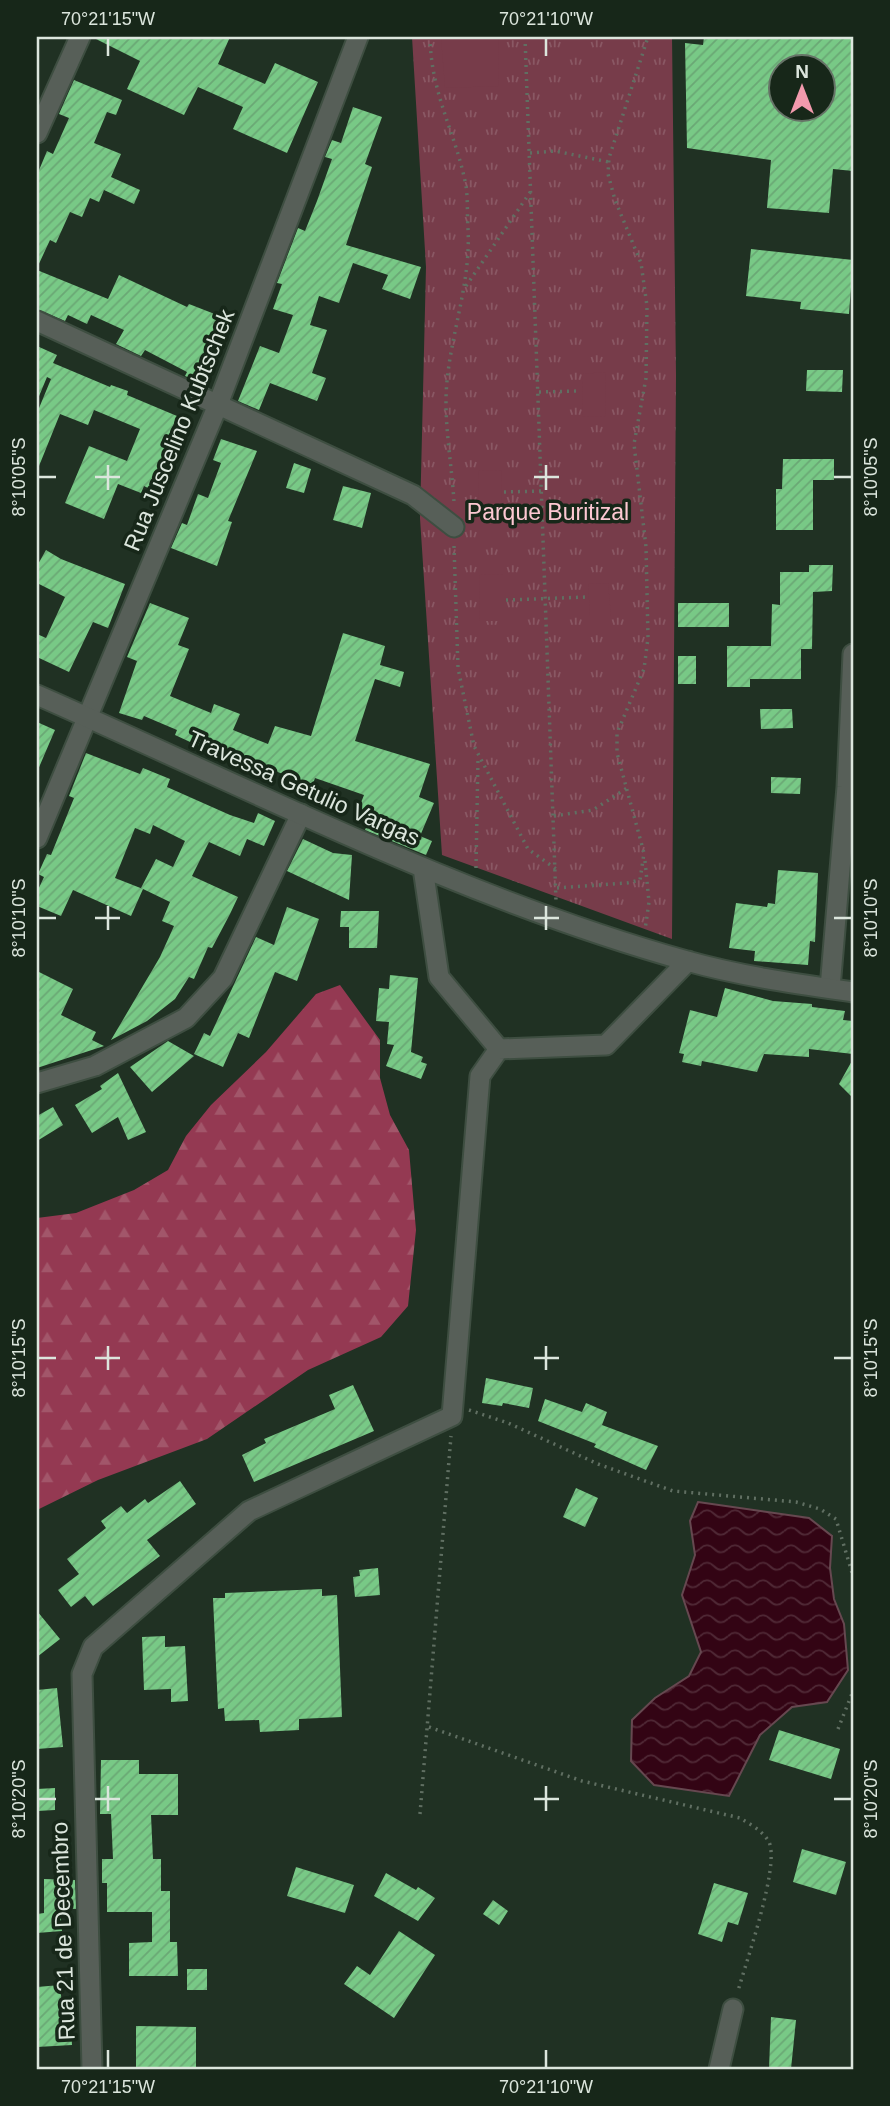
<svg xmlns="http://www.w3.org/2000/svg" width="890" height="2106" font-family="Arial,sans-serif">
<defs>
<pattern id="grass-tufts" width="24" height="20" patternUnits="userSpaceOnUse" patternTransform="scale(1.75)"><rect width="24" height="20" fill="#773c4a"/><path d="M3 7l-1-3M5 7V3M7 7l1-3M15 17l-1-3M17 17v-4M19 17l1-3" fill="none" stroke="#8a5864"/></pattern>
<pattern id="forest-firs" width="22" height="20" patternUnits="userSpaceOnUse" patternTransform="scale(1.75)"><rect width="22" height="20" fill="#943952"/><path d="M5 1l3.5 6h-7zM16 11l3.5 6h-7z" fill="#a2566a"/></pattern>
<pattern id="water-waves" width="16" height="10" patternUnits="userSpaceOnUse" patternTransform="scale(1.75)"><rect width="16" height="10" fill="#330414"/><path d="M0 5q4-4 8 0t8 0" fill="none" stroke="#502936"/></pattern>
<pattern id="building-hatch" width="6" height="6" patternUnits="userSpaceOnUse" patternTransform="scale(1.75)"><rect width="6" height="6" fill="#78c986"/><path d="M-1 1l2-2M0 6l6-6M5 7l2-2" fill="none" stroke="#6aa875"/></pattern>
</defs>
<rect width="100%" height="100%" fill="#203123"/>
<path fill="url(#grass-tufts)" d="M412 37H672L676 375 672 939 442 855 420 518 426 267Z"/>
<path fill="url(#forest-firs)" d="M340 985 380 1040V1078L390 1115 409 1150 416 1230 408 1306 381 1337 308 1370 207 1439 98 1480 37 1510V1218L76 1213 134 1190 168 1170 186 1136 211 1105 266 1052 316 994Z"/>
<path fill="#773c4a" d="M441 37H498L499 86 445 88Z
M605 372 606 416 583 417 582 374Z
M501 470 502 510H479L478 471Z
M503 574V621H479L480 575Z
M608 583 611 616H590L588 584Z"/>
<path fill="url(#water-waves)" stroke="#664850" stroke-width="2" d="M698 1502 809 1518 832 1536 830 1568 834 1599 844 1624 848 1670 827 1702 792 1707 760 1735 729 1796 654 1785 631 1761 632 1720 655 1698 689 1676 701 1652 682 1595 695 1555 690 1521Z"/>
<path fill="url(#building-hatch)" fill-rule="evenodd" d="M92 37H230L218 64 265 84 275 63 318 82 287 153 233 129 243 107 198 87 184 115 127 89 140 61Z
M704 37H853V171L833 169 829 213 767 208 771 160 687 148 685 43 703 45ZM781 66H823V108H781Z
M74 80 122 100 116 115 107 112 94 143 121 154 111 177 140 190 134 204 104 190 99 202 90 198 82 217 70 212 56 243 50 240 37 268V175L47 151 53 154 69 118 59 114Z
M353 107 382 117 365 164 372 167 346 245 421 267 410 299 382 289 388 275 353 263 339 303 319 296 310 325 327 330 312 373 326 378 317 401 270 383 259 410 238 401 260 346 279 353 293 315 273 309 282 284 277 283 298 228 305 231 317 201 332 159 325 157 332 140 341 143Z
M751 249 853 260 849 314 800 309 801 302 746 296Z
M37 270 108 299 119 275 187 307 189 304 230 320 205 384 185 376 187 372 145 350 141 356 116 344 124 330 91 315 87 324 68 315 65 321 37 309Z
M37 346 57 355 53 363 110 387 111 385 128 391 127 395 177 416 165 445 176 450 167 473 162 471 154 491 144 486 141 493 118 484 104 519 65 503 89 446 127 461 140 429 94 410 88 425 60 414 37 471V413L51 379 47 377 37 401Z
M807 370H843L842 392 806 391Z
M221 439 257 451 228 521 232 522 217 566 171 548 182 523 187 525 198 494 208 498 221 463 213 460Z
M783 459H834V480H813V530H776V489H782Z
M294 463 311 469 304 493 286 488Z
M343 486 371 493 362 528 333 520Z
M46 550 61 559 125 584 108 628 93 622 69 672 37 657V634L46 638 65 597 37 583V566Z
M809 565H833L832 591 813 592 812 649H801V679H750V687H727V646H771L772 604 780 605V572H809Z
M150 603 189 618 178 645 189 649 170 696 211 713 214 704 240 714 233 730 268 744 275 726 311 736 343 633 385 646 380 665 404 672 400 687 375 679 355 741 430 764 419 797 434 803 420 836 432 841 426 855 365 830 368 823 355 818 364 795 315 778 309 795 290 789 294 778 256 764 253 771 175 735 177 730 144 716 142 720 119 713 137 661 127 657Z
M678 603H729V627H678Z
M678 656H696V684H678Z
M760 709H792L793 728 761 729Z
M37 722 55 730 37 772Z
M86 753 140 774 143 768 170 779 167 787 230 815 254 823 258 813 275 821 264 846 247 839 240 856 209 842 192 876 238 897 230 914 212 948 208 947 194 979 189 977 175 999 147 1021 111 1040 160 957 174 926 162 921 170 902 141 888 156 859 173 867 185 841 153 825 150 834 135 828 115 878 143 889 131 916 73 890 61 916 37 906V892L44 877 38 874 47 854 51 855 74 798 69 796Z
M771 777 801 778 800 794 771 793Z
M303 839 333 853 352 855 349 900 287 871Z
M778 870 818 873 815 942 810 941 808 965 754 961 755 951 729 948 736 903 767 907 768 903 775 904Z
M287 907 319 919 297 981 275 972 249 1038 238 1033 223 1067 194 1054 204 1033 210 1036 256 937 274 945Z
M341 911H379L377 948H349V927H340Z
M37 971 73 989 61 1015 96 1032 92 1040 104 1046 37 1068Z
M390 975 418 978 411 1052 423 1057 421 1062 427 1064 421 1079 386 1066 394 1045 387 1044 389 1022 376 1021 379 988 389 989Z
M725 988 773 1001 812 1004V1007L845 1011 843 1020 853 1021V1054L809 1049V1057L764 1054 757 1072 702 1061 701 1066 682 1062 684 1054 679 1053 690 1010 717 1017Z
M168 1041 194 1056 152 1092 130 1067Z
M853 1059V1098L839 1084Z
M118 1073 146 1132 128 1140 118 1117 92 1133 75 1105 102 1089 100 1086Z
M53 1107 63 1125 37 1141V1116Z
M486 1378 533 1388 529 1408 503 1403 502 1406 482 1403Z
M353 1385 374 1431 254 1482 242 1455 266 1443 264 1439 335 1409 329 1395Z
M545 1399 582 1412 586 1403 607 1412 602 1425 658 1446 646 1470 594 1447 596 1444 538 1421Z
M180 1481 196 1504 147 1540 160 1556 93 1606 85 1596 71 1607 58 1590 79 1574 67 1559 106 1528 101 1521 121 1506 127 1513 145 1499 148 1503Z
M576 1488 598 1498 585 1527 563 1517Z
M378 1568 380 1595 355 1597 353 1577 360 1576 359 1570Z
M322 1589V1596L337 1595 342 1717 299 1719V1730L260 1732 259 1720 225 1721 224 1708 218 1709 213 1598H225V1593Z
M37 1611 60 1639 37 1657Z
M165 1636V1647L185 1646 188 1701 171 1702V1689L144 1690 142 1637Z
M57 1688 63 1747 37 1749V1690Z
M779 1730 840 1749 831 1779 769 1760Z
M101 1760H139V1774H178V1815H151L153 1859H161V1891H170V1942H177L178 1976H129V1943L152 1942V1912H107V1883H102V1859H113L111 1814H100Z
M55 1788V1810L37 1811V1789Z
M802 1849 846 1862 836 1895 793 1882Z
M296 1867 354 1885 345 1913 287 1896Z
M386 1873 416 1890 418 1887 435 1898 418 1921 374 1896Z
M44 1879 75 1880 76 1909 60 1908 62 1931 37 1933V1914L44 1913Z
M714 1883 748 1893 738 1925 728 1922 722 1942 698 1934Z
M493 1900 508 1911 499 1925 483 1914Z
M399 1931 435 1955 394 2018 344 1984 357 1966 370 1975Z
M187 1969H207V1990H187Z
M60 1985 64 2025H71L72 2045 37 2047V1987Z
M771 2017 796 2020 791 2069H769Z
M136 2026 196 2027V2069H136Z"/>
<g fill="none" stroke-linecap="round" stroke-linejoin="round">
<defs>
<path id="minor" d="M37 133 80 37
M37 321 413 495 454 527
M37 838 217 407 358 37
M830 988 847 787 853 654
M37 1083 95 1066 186 1018 223 978 301 814
M719 2069 733 2009"/>
<path id="tertiary" d="M37 695C251 789 461 898 687 961 740 976 798 984 853 992
M423 868 439 977 499 1049 606 1045 688 961
M92 2069 82 1674 93 1647 249 1511 452 1416 480 1076 499 1049"/>
</defs>
<use href="#minor" stroke="#3e4e41" stroke-width="23"/>
<use href="#tertiary" stroke="#3e4e41" stroke-width="23"/>
<path stroke="#606f62" stroke-width="3.5" stroke-dasharray="2 5" stroke-linecap="butt" d="M430 37C431 95 456 133 466 186 468 200 467 215 468 229 471 280 452 330 447 381 443 420 452 464 454 503
M525 37 556 901
M530 153 555 151 609 162
M466 286 531 191
M539 392 579 391
M504 492 542 491
M454 546 458 668 474 746 528 849 556 869
M506 600 587 597
M554 816 593 810 627 788
M645 861 649 902 645 930
M476 868 478 757
M557 888 627 883 640 880 644 853 617 753V733L644 669 648 638 646 547 634 444 646 378 647 306 641 263 615 200 608 174 609 158 648 37
M469 1410 508 1423 598 1464 673 1491 796 1502 820 1509 836 1519 853 1576
M429 1727 582 1781 740 1818C750 1824 763 1831 769 1842 780 1866 746 1962 738 1991
M838 1729 853 1691
M420 1814 451 1436"/>
<use href="#minor" stroke="#575f58" stroke-width="19"/>
<use href="#tertiary" stroke="#575f58" stroke-width="19"/>
</g>
<path fill="none" stroke="#dce6dd" stroke-width="2.5" d="M108 38V56M546 38V56M108 465V490M546 465V490M38 477H56M95 477H120M534 477H559M834 477H852M108 906V930M546 906V930M38 918H56M95 918H120M534 918H559M834 918H852M108 1346V1370M546 1346V1370M38 1358H56M95 1358H120M534 1358H559M834 1358H852M108 1786V1811M546 1786V1811M38 1799H56M95 1799H120M534 1799H559M834 1799H852M108 2050V2068M546 2050V2068"/>
<g text-anchor="middle" dominant-baseline="central" stroke-width="7" stroke-linejoin="round" paint-order="stroke">
<g font-size="23" fill="#dce6dd" stroke="#172719">
<text transform="translate(179 430) rotate(-68)">Rua Juscelino Kubtschek</text>
<text transform="translate(304 788) rotate(24)">Travessa Getulio Vargas</text>
<text transform="translate(63 1931) rotate(-92)">Rua 21 de Decembro</text>
</g>
<g font-size="23" fill="#fdc8d2" stroke="#172719">
<text x="548" y="512">Parque Buritizal</text>
</g>
</g>
<rect width="890" height="2106" fill="none" stroke="#172719" stroke-width="77"/>
<g transform="translate(802 88)"><circle r="33" fill="#172719" stroke="#667367" stroke-width="2"/>
<path d="M0-5L12 26L0 18L-12 26Z" fill="#f29aad"/>
<text y="-10" font-size="19" font-weight="bold" text-anchor="middle" fill="#dce6dd">N</text>
</g>
<rect x="38" y="38" width="814" height="2030" fill="none" stroke="#dce6dd" stroke-width="2.5"/>
<g font-size="18" text-anchor="middle" fill="#dce6dd">
<text x="108" y="25">70°21'15"W</text>
<text x="546" y="25">70°21'10"W</text>
<text transform="translate(19 477) rotate(-90)" y="6">8°10'05"S</text>
<text transform="translate(871 477) rotate(-90)" y="6">8°10'05"S</text>
<text transform="translate(19 918) rotate(-90)" y="6">8°10'10"S</text>
<text transform="translate(871 918) rotate(-90)" y="6">8°10'10"S</text>
<text transform="translate(19 1358) rotate(-90)" y="6">8°10'15"S</text>
<text transform="translate(871 1358) rotate(-90)" y="6">8°10'15"S</text>
<text transform="translate(19 1799) rotate(-90)" y="6">8°10'20"S</text>
<text transform="translate(871 1799) rotate(-90)" y="6">8°10'20"S</text>
<text x="108" y="2093">70°21'15"W</text>
<text x="546" y="2093">70°21'10"W</text>
</g>
</svg>
